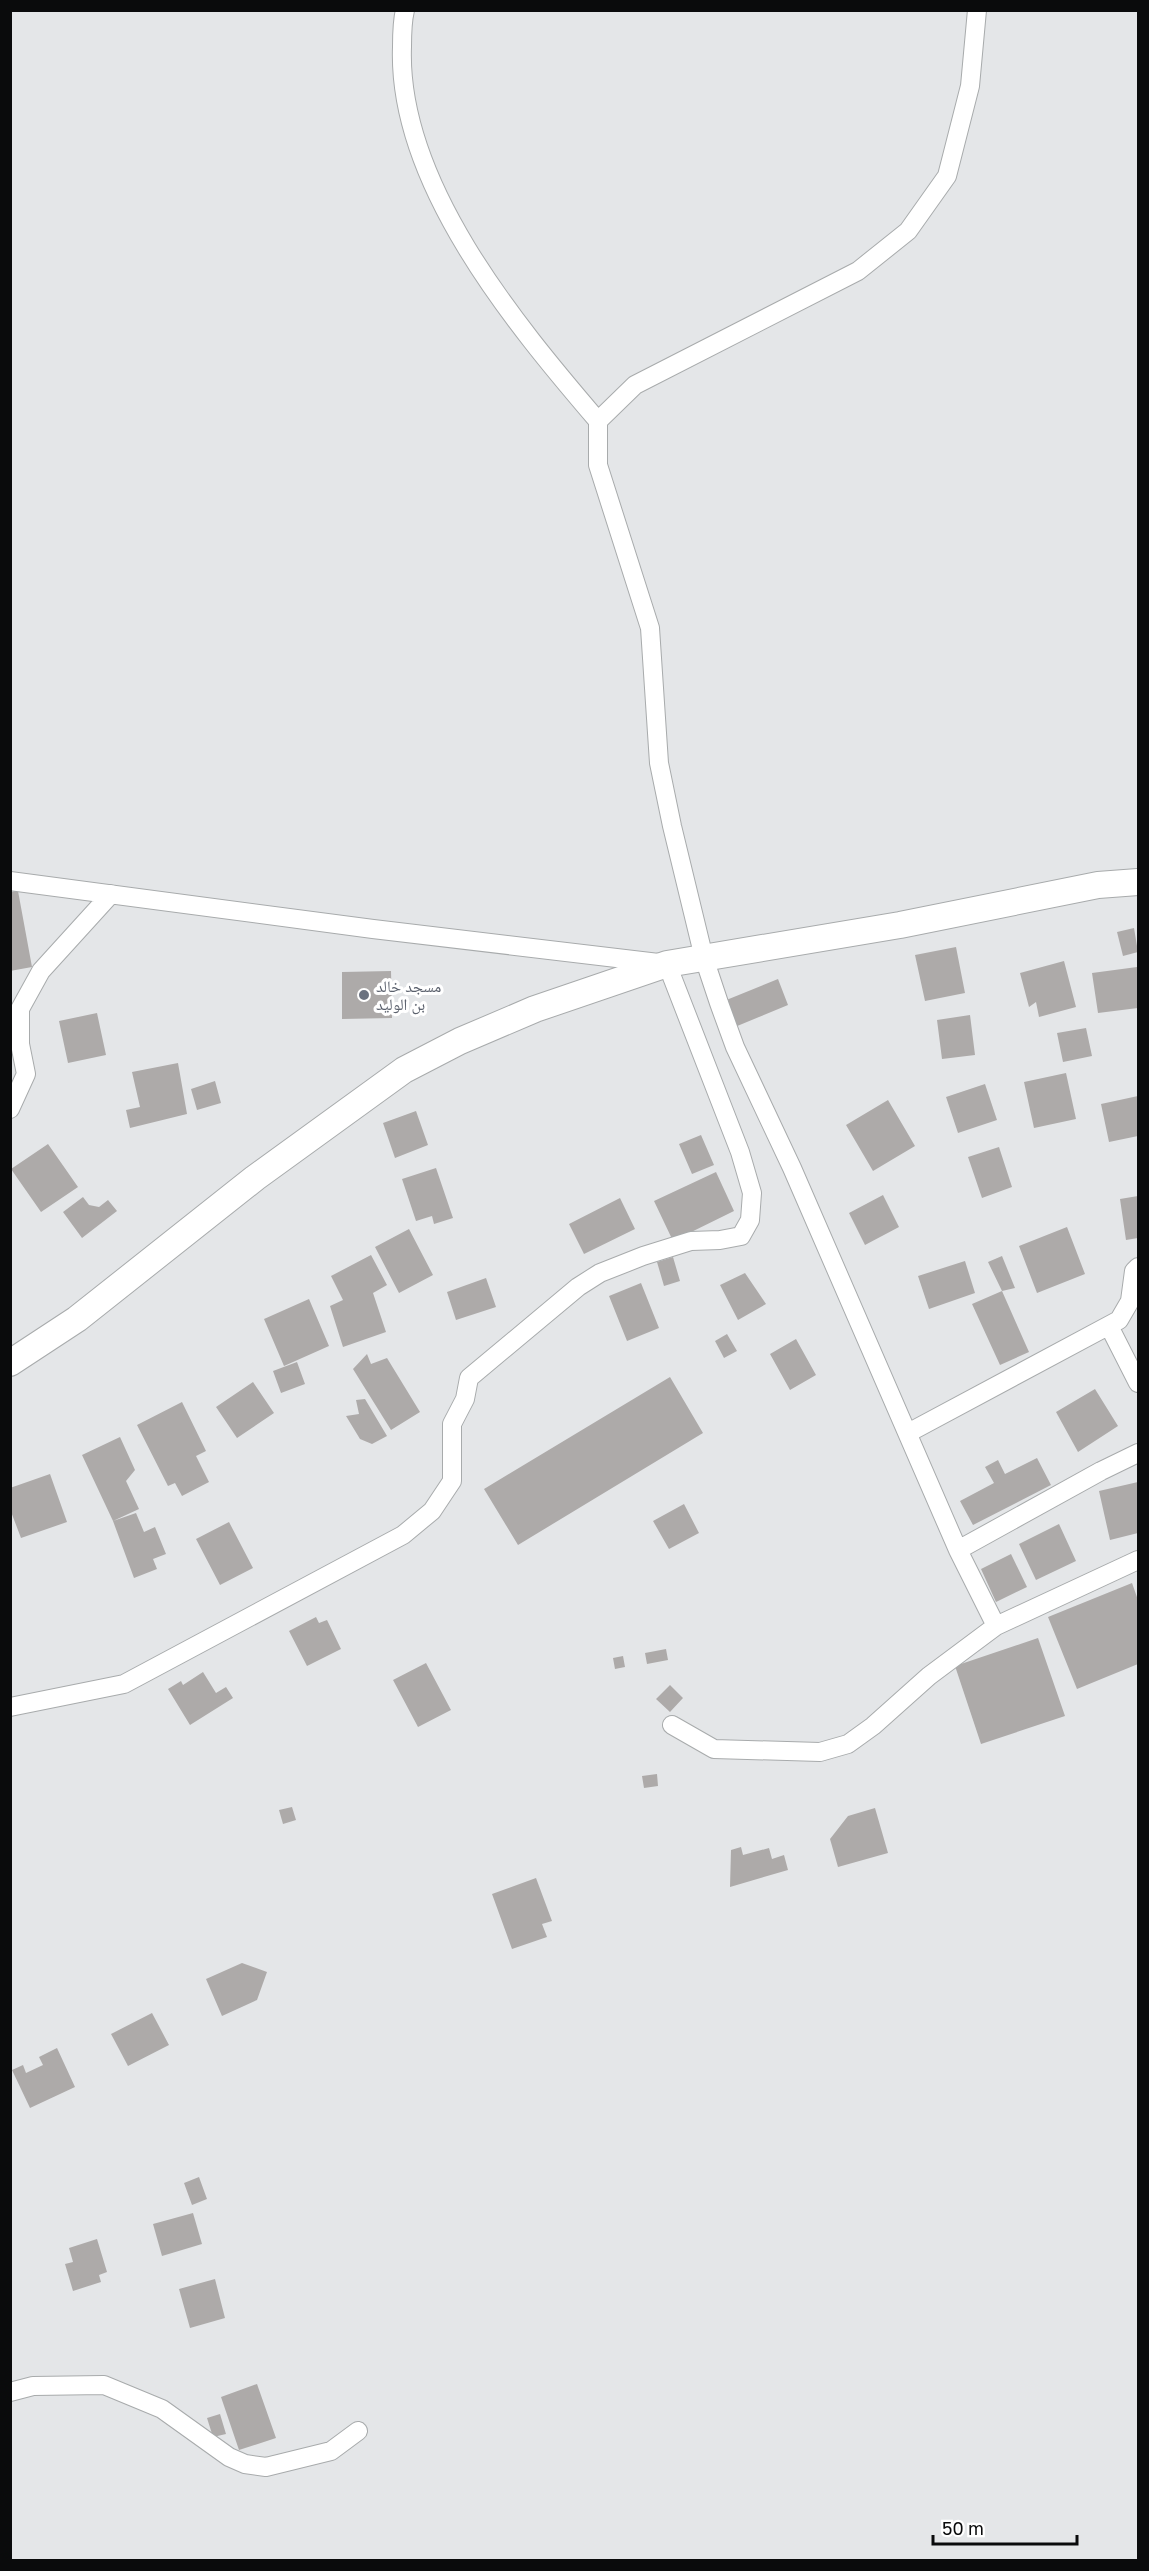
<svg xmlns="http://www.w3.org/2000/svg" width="1149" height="2571" font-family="'Golos Text','Noto Naskh Arabic',sans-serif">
<rect width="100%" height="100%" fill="#e4e6e8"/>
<path fill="#adaaa9" d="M18 891 32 967 10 971V892Z
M1134 928 1138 952 1123 956 1117 932Z
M956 947 965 993 925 1001 915 955Z
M1064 961 1076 1007 1039 1017 1036 1002 1029 1007 1020 973Z
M1137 967 1138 1008 1098 1013 1092 973Z
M391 971 392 1018 342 1019V972Z
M778 979 788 1005 730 1029 719 1003Z
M97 1013 106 1055 68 1063 59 1021Z
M970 1015 975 1055 942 1059 937 1020Z
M1086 1028 1092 1056 1063 1062 1057 1033Z
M178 1063 187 1114 130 1128 126 1110 140 1107 132 1072Z
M1066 1073 1076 1119 1034 1128 1024 1082Z
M215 1081 221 1103 197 1110 191 1089Z
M985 1084 997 1120 958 1133 946 1097Z
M1138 1096V1136L1109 1142 1101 1104Z
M888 1100 915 1146 873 1171 846 1125Z
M416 1111 428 1145 395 1158 383 1123Z
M701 1135 714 1165 692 1174 679 1144Z
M48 1144 78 1187 41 1212 11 1169Z
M999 1147 1012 1187 982 1198 968 1157Z
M436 1168 453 1218 434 1224 432 1216 416 1221 402 1179Z
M716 1172 734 1211 673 1241 654 1201Z
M883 1195 899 1227 865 1245 849 1213Z
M1138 1196V1238L1126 1240 1120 1199Z
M83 1197 89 1205 99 1207 108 1200 117 1211 82 1238 63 1212Z
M620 1198 635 1229 584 1254 569 1224Z
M1067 1227 1085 1274 1037 1293 1019 1246Z
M409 1229 433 1275 399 1293 375 1247Z
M371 1255 387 1285 373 1293 386 1332 343 1347 330 1306 343 1300 331 1276Z
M1002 1256 1015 1288 1002 1291 1029 1352 1000 1365 972 1304 1002 1291 988 1262Z
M673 1257 680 1281 664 1286 657 1262Z
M965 1261 975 1293 929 1309 918 1276Z
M745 1273 766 1304 738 1320 720 1285Z
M486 1278 496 1307 456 1320 447 1292Z
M641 1283 659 1328 627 1341 609 1296Z
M309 1299 329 1346 284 1366 264 1319Z
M727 1334 737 1351 724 1358 715 1341Z
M796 1339 816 1375 790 1390 770 1354Z
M367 1354 371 1364 387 1358 420 1412 391 1430 353 1369Z
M297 1362 305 1384 281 1393 273 1371Z
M670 1377 703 1433 518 1545 484 1489Z
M253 1382 274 1413 237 1438 216 1407Z
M1095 1389 1118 1426 1078 1452 1056 1412Z
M365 1399 387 1436 372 1444 360 1439 346 1416 359 1414 356 1400Z
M182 1402 206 1451 196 1456 209 1482 182 1496 175 1483 168 1486 137 1425Z
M120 1437 135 1470 126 1481 139 1509 113 1521 136 1513 144 1532 155 1527 166 1554 153 1559 157 1569 134 1578 113 1521 82 1455Z
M1037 1458 1051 1485 973 1525 960 1501 994 1483 985 1467 998 1460 1005 1474Z
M50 1474 67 1522 21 1538 10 1509V1488Z
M1138 1482V1533L1110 1540 1099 1491Z
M684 1504 699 1533 669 1549 653 1521Z
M229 1522 253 1568 220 1585 196 1539Z
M1059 1524 1076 1561 1036 1580 1019 1544Z
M1011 1554 1027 1587 996 1602 981 1569Z
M1132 1583 1138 1600V1664L1077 1689 1048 1617Z
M316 1617 319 1623 327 1620 341 1649 307 1666 289 1631Z
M1038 1638 1065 1716 981 1744 955 1666Z
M666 1649 668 1660 647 1664 645 1653Z
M623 1656 625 1667 615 1669 613 1658Z
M426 1663 451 1710 418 1727 393 1680Z
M203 1672 216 1693 226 1687 233 1698 190 1725 168 1689 181 1681 183 1685Z
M670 1685 683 1698 670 1712 656 1699Z
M657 1774 658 1786 644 1788 642 1776Z
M292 1807 296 1820 283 1824 279 1810Z
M875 1808 888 1853 838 1867 830 1839 848 1816Z
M741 1847 743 1855 769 1848 772 1859 784 1855 788 1870 730 1887 731 1850Z
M536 1878 552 1921 542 1924 547 1937 512 1949 492 1894Z
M242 1963 267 1972 257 2000 222 2016 206 1979Z
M152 2013 169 2045 128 2066 111 2034Z
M57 2048 75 2087 30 2108 12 2070 23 2065 26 2073 43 2065 39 2057Z
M199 2177 207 2199 192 2205 184 2183Z
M193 2213 202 2244 162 2256 153 2224Z
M97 2239 107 2272 99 2275 101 2282 73 2291 65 2264 73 2262 69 2248Z
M215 2279 225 2318 190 2328 179 2289Z
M257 2384 276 2438 239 2450 221 2397Z
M220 2414 226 2434 213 2437 207 2418Z"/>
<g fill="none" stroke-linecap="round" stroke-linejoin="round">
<defs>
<path id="street" d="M405 10C402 22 402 35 402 47 397 182 514 323 598 421
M977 10 970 86 947 176 908 231 858 271 635 385 598 421V465L650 628 659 763 672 826 704 958 719 1003 735 1047 792 1168 958 1550 996 1626
M10 881 373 929 667 964 740 1152 752 1193 750 1220 741 1236 720 1240 691 1241 643 1256 600 1273 578 1287 469 1378 465 1399 452 1424V1481L432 1511 403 1535 124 1684 10 1707
M10 1109 26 1074 20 1044V1009L41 971 111 894
M1109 1326 1138 1383
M908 1433 1119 1320 1130 1301 1134 1271 1138 1267
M958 1550 1101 1471 1138 1453
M672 1725 714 1749 820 1752 848 1744 873 1726 929 1676 996 1626 1138 1560
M10 2392 33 2386 104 2385 162 2409 229 2457 245 2464 266 2467 331 2451 358 2431"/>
<path id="secondary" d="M10 1363 77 1319 255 1178 404 1070 460 1041 535 1009 667 964 900 925 1098 885 1138 882"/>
</defs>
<use href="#street" stroke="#a8abac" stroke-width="20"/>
<use href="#secondary" stroke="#a8abac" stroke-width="28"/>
<use href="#street" stroke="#fff" stroke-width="18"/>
<use href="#secondary" stroke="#fff" stroke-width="26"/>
</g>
<circle fill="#6b7280" stroke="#fff" stroke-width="2" cx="364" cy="995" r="6"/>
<g text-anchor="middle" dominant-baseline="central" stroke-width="6" stroke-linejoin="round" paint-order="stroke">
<g font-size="16" fill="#5b616d" stroke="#fff" text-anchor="start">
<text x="376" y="986">مسجد خالد<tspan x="376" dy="18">بن الوليد</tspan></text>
</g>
</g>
<rect width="1149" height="2571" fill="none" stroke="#0a0b0c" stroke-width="24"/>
<path d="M933 2535v9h144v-9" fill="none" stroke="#0a0b0c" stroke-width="3"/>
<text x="942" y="2535" font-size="18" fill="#0a0b0c" stroke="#ffffff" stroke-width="4.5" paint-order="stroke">50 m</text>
</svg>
